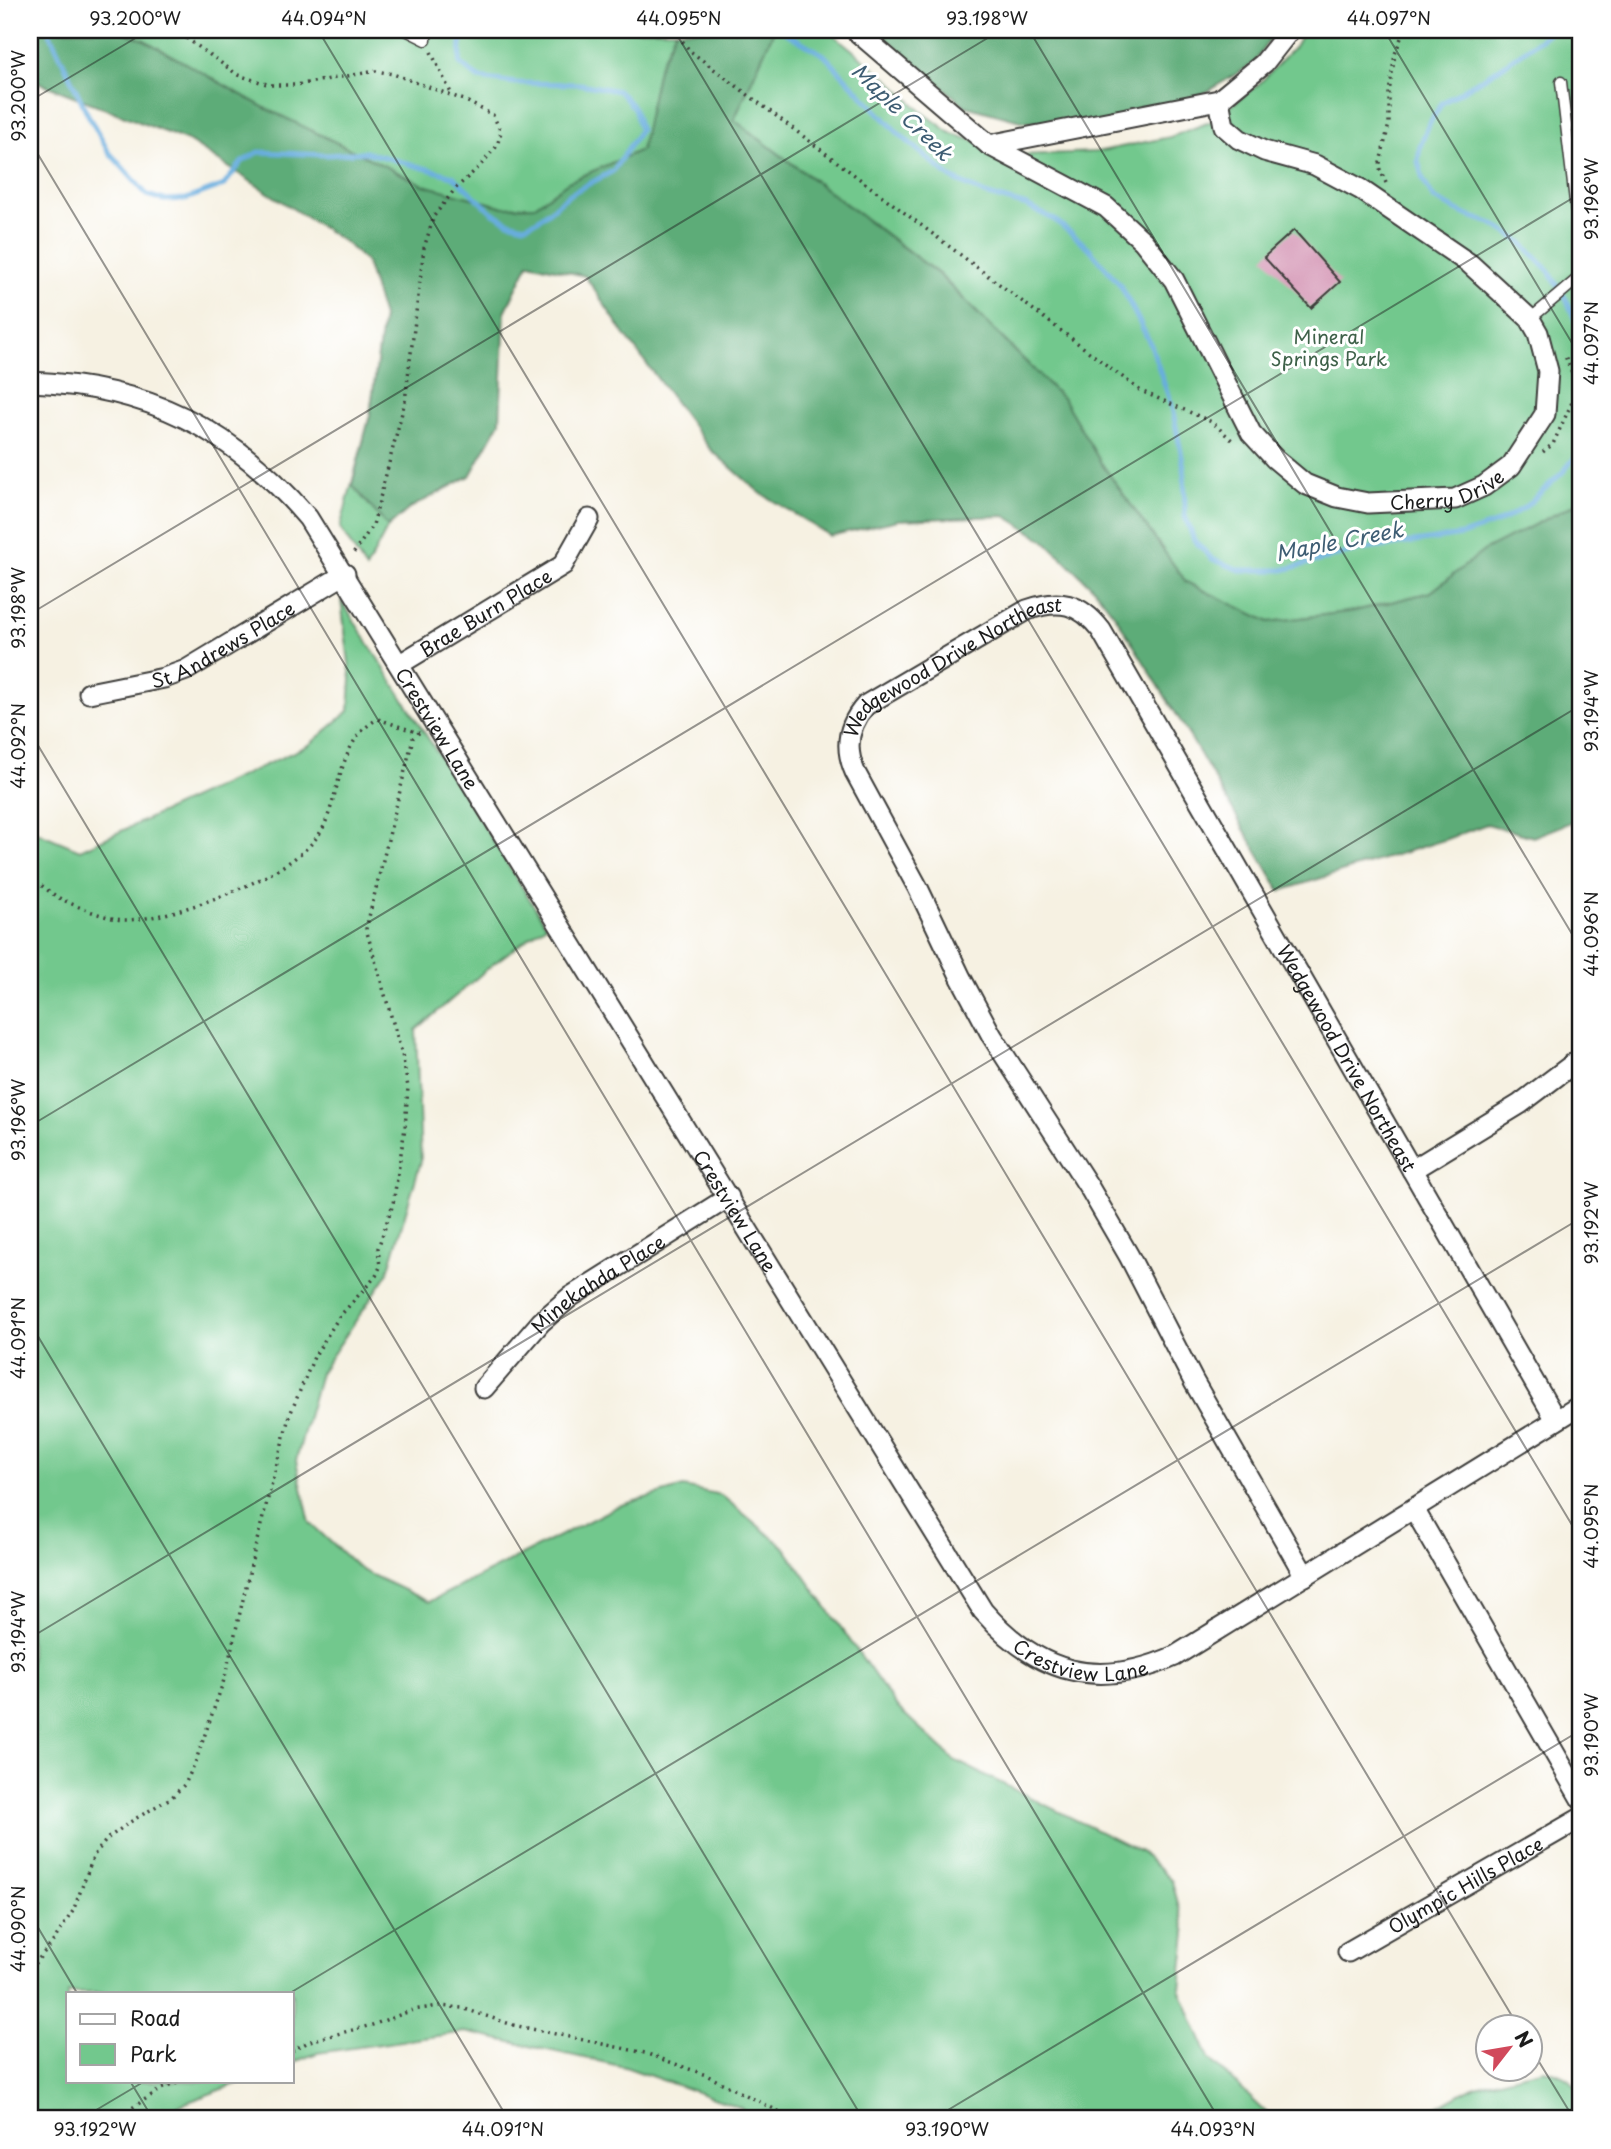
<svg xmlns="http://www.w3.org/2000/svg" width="1611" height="2149" font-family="'Playpen Sans',sans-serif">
<rect width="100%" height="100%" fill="#fff"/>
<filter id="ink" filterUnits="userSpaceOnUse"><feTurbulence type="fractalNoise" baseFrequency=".0143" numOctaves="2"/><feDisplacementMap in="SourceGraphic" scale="14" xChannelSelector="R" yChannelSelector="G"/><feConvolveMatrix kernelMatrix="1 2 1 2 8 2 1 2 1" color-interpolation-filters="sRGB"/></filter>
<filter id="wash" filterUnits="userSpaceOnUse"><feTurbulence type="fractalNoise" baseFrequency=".00686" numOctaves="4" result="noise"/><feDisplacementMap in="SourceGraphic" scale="28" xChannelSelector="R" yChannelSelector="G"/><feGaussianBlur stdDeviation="1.57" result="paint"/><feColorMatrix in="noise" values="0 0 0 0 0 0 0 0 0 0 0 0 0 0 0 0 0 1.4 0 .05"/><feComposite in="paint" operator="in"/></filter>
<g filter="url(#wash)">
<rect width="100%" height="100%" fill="#f6f1e2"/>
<path fill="#72c88d" stroke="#477254" stroke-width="2" d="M118 30H676L658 69 641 150 568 182 535 206 504 207 467 197 418 434 388 527 366 569 340 528 370 415 383 322 400 240 263 107 144 40Z
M774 30H828L889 80 921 111 952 134 1021 155 1096 152 1170 137 1210 122 1259 84 1296 45 1304 30H1581V501L1485 550 1431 592 1355 611 1269 622 1186 582 1101 463 1064 400 939 274 734 120Z
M341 600 546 925 493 964 416 1030 421 1161 387 1275 320 1373 296 1461 310 1523 361 1570 429 1602 618 1506 683 1487 721 1495 785 1548 896 1706 954 1760 1141 1852 1172 1881 1186 1933 1180 1989 1209 2058 1273 2119H746L742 2108 625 2067 465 2032 317 2053 292 2063V1993H68V2081H244L143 2119H30V829L80 850 309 745 349 711 351 679Z
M1544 2069C1577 2080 1581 2085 1581 2119H1415L1475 2086Z"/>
<path fill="#5dac78" stroke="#3c644a" stroke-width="2" d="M30 30H118L144 40 263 107 424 185 504 207 535 206 568 182 641 150 658 69 676 30H774L734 120 938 274 1064 400 1101 463 1186 582 1269 622 1355 611 1431 592 1485 550 1581 501V818L1533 837 1487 824 1444 840 1280 891 1186 730 1116 617 1096 591 1044 540 1005 516 898 520 830 536 759 492 710 449 625 335 585 276 529 263 505 312 500 422 470 476 410 508 388 527 352 485 370 415 383 317 366 262 346 243 188 141 30 79Z
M876 30H1276L1253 64 1206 92 1120 125 1024 122 965 106Z"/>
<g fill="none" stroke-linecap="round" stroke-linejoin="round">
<path stroke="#68adde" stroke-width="5" d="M48 30 87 113 108 151 147 195 164 200 186 199 224 185 242 162 258 152 328 155 366 152 453 176 492 212 509 222 524 226 538 220 570 194 613 171 640 130 634 108 619 91 580 84 516 83 478 78 460 63 461 43 468 30
M781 30 824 55 898 133 951 178 985 194 1027 206 1055 220 1089 248 1121 286 1151 345 1172 407 1184 467 1185 516 1194 540 1212 559 1240 570H1283L1359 550 1462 535 1497 523 1524 508 1563 472 1581 450
M1549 30V33L1500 68 1442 103 1429 124 1420 146 1418 161 1423 180 1434 199 1464 214 1493 224 1521 242 1549 271 1567 301 1581 334"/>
</g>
<g id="blocks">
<path fill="#d494b4" d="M1294 230 1340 282 1311 308 1264 257Z"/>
</g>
</g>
<g filter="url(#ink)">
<use href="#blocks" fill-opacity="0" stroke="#3d3c3a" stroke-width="2"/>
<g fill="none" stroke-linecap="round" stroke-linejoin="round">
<defs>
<path id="service" d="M406 30 426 40V30
M1561 82 1576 210 1581 231
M1530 319 1581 276"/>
<g id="minor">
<path id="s1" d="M855 30 989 145 1106 207 1143 241 1174 280 1251 433 1275 459 1305 484 1337 497 1368 503 1455 499 1484 486 1511 466 1545 414 1548 371 1538 333 1530 319 1470 264 1360 189 1315 165 1264 151 1239 139 1224 126 1219 100"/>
<path d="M989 145 1219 100 1264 63 1290 30"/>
<path id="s2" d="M30 382C148 386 231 428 308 518L983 1611C1038 1674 1098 1690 1175 1656L1581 1405"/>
<path id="s3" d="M400 664 563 565 589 519"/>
<path id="s4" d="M89 693 164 678 186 670 345 574"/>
<path d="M1412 1170 1520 1104 1581 1058"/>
<path id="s5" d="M484 1388 541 1322 570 1297 729 1197"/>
<path d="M1414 1509 1581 1799"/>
<path id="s6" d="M1305 1576 1194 1382 1129 1256 1089 1187 992 1036 961 978 918 888 855 772C844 747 848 725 866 705L1027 610C1059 598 1080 603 1101 630L1556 1420"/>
<path id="s7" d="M1348 1952 1581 1818"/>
</g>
</defs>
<use href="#service" stroke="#3d3c3a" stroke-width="13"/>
<use href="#minor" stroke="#3d3c3a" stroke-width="23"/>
<path stroke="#3d3c3a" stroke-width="3.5" stroke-dasharray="2 5" stroke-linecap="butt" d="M175 30 238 75 270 85H296L376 71 393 74 464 100 493 115 501 132 497 146 480 166 455 189 434 216 424 248 405 401 373 525 353 554
M674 30 690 51 1141 391 1212 422 1234 442
M431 52 452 95
M1386 183 1379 167 1389 124V92L1395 54 1404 30
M1543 452 1553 444 1578 389 1564 353
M30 878C41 884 50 893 61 899 78 907 98 915 116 919 149 926 238 892 268 875 288 864 314 847 324 826 340 791 340 738 378 719L419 733
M30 1969 52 1943 73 1911 94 1855 108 1838 130 1822 172 1797 185 1784 195 1763 225 1677 254 1552 289 1417 314 1357 339 1317 376 1276 380 1267 378 1248 393 1204 405 1128 408 1087 402 1054 366 929 413 738 421 731
M292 2051 310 2041 372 2025 413 2010 439 2006 462 2008 513 2025 645 2053 706 2075 794 2119
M880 2117 882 2119
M115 2119 161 2089 183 2081"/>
<use href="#service" stroke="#fff" stroke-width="10"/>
<use href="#minor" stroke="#fff" stroke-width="19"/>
</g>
</g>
<path fill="none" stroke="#1c1c1c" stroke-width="2" stroke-opacity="0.45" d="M318 30 1518 2026M674 30 1581 1540M1029 30 1581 949M1384 30 1581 358M30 101 149 30M30 141 1219 2119M30 614 1001 30M30 732 863 2119M30 1126 1581 193M30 1323 508 2119M30 1638 1581 705M30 1914 77 1993M290 1993 1581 1218M1530 2047 1574 2119M130 2081 153 2119M81 2119 145 2081M933 2119 1581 1730"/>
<g text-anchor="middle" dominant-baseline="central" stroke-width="6" stroke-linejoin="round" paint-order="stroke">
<g font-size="19" fill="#3e6149" stroke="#fff">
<text x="1329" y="336">Mineral<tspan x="1329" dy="22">Springs Park</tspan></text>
</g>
<g font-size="19" fill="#1c1c1c" stroke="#fff">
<text stroke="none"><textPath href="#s1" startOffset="802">Cherry Drive</textPath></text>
<text stroke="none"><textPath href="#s3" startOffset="100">Brae Burn Place</textPath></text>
<text stroke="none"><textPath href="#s4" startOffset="144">St Andrews Place</textPath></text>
<text stroke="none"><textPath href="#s6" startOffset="1088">Wedgewood Drive Northeast</textPath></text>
<text stroke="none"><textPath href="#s2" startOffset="567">Crestview Lane</textPath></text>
<text stroke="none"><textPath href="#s6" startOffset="1759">Wedgewood Drive Northeast</textPath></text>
<text stroke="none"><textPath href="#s2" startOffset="1134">Crestview Lane</textPath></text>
<text stroke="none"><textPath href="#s5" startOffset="156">Minekahda Place</textPath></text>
<text stroke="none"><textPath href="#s2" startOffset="1720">Crestview Lane</textPath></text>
<text stroke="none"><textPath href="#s7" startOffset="135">Olympic Hills Place</textPath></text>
</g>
<g font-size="21" font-style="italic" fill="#3e5d73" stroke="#fff">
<text transform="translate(903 111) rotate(44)">Maple Creek</text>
<text transform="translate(1339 540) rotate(-11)">Maple Creek</text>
</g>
</g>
<rect width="1611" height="2149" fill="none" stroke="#fff" stroke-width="77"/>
<rect x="66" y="1992" width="228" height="91" fill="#ffffff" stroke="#a4a4a4" stroke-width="2"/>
<rect x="80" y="2014" width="35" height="10" fill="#ffffff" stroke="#a4a4a4" stroke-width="2"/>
<text x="130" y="2026" font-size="21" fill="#1c1c1c">Road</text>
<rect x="80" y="2044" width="35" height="21" fill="#72c88d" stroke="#a4a4a4" stroke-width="2"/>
<text x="130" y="2062" font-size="21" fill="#1c1c1c">Park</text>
<g transform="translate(1509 2048) rotate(59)"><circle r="33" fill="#ffffff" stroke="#a4a4a4" stroke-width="2"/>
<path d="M0-5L12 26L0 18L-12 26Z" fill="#d1495b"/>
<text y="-10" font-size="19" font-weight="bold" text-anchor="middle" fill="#1c1c1c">N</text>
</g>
<rect x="38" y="38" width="1534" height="2072" fill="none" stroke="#1c1c1c" stroke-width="2.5"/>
<g font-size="18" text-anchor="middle" fill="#1c1c1c">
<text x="135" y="25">93.200°W</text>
<text x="324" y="25">44.094°N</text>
<text x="679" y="25">44.095°N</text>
<text x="987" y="25">93.198°W</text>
<text x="1389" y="25">44.097°N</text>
<text transform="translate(19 96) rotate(-90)" y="6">93.200°W</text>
<text transform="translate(1592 199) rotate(-90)" y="6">93.196°W</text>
<text transform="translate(1592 343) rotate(-90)" y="6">44.097°N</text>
<text transform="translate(19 608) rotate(-90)" y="6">93.198°W</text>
<text transform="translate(1592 711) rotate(-90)" y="6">93.194°W</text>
<text transform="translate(19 746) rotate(-90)" y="6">44.092°N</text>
<text transform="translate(1592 934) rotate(-90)" y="6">44.096°N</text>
<text transform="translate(19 1120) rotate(-90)" y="6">93.196°W</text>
<text transform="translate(1592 1223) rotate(-90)" y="6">93.192°W</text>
<text transform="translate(19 1338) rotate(-90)" y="6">44.091°N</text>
<text transform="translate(1592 1526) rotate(-90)" y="6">44.095°N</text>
<text transform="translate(19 1632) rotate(-90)" y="6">93.194°W</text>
<text transform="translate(1592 1735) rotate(-90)" y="6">93.190°W</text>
<text transform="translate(19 1929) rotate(-90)" y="6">44.090°N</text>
<text x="95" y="2136">93.192°W</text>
<text x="503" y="2136">44.091°N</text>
<text x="947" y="2136">93.190°W</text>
<text x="1213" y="2136">44.093°N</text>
</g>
</svg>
